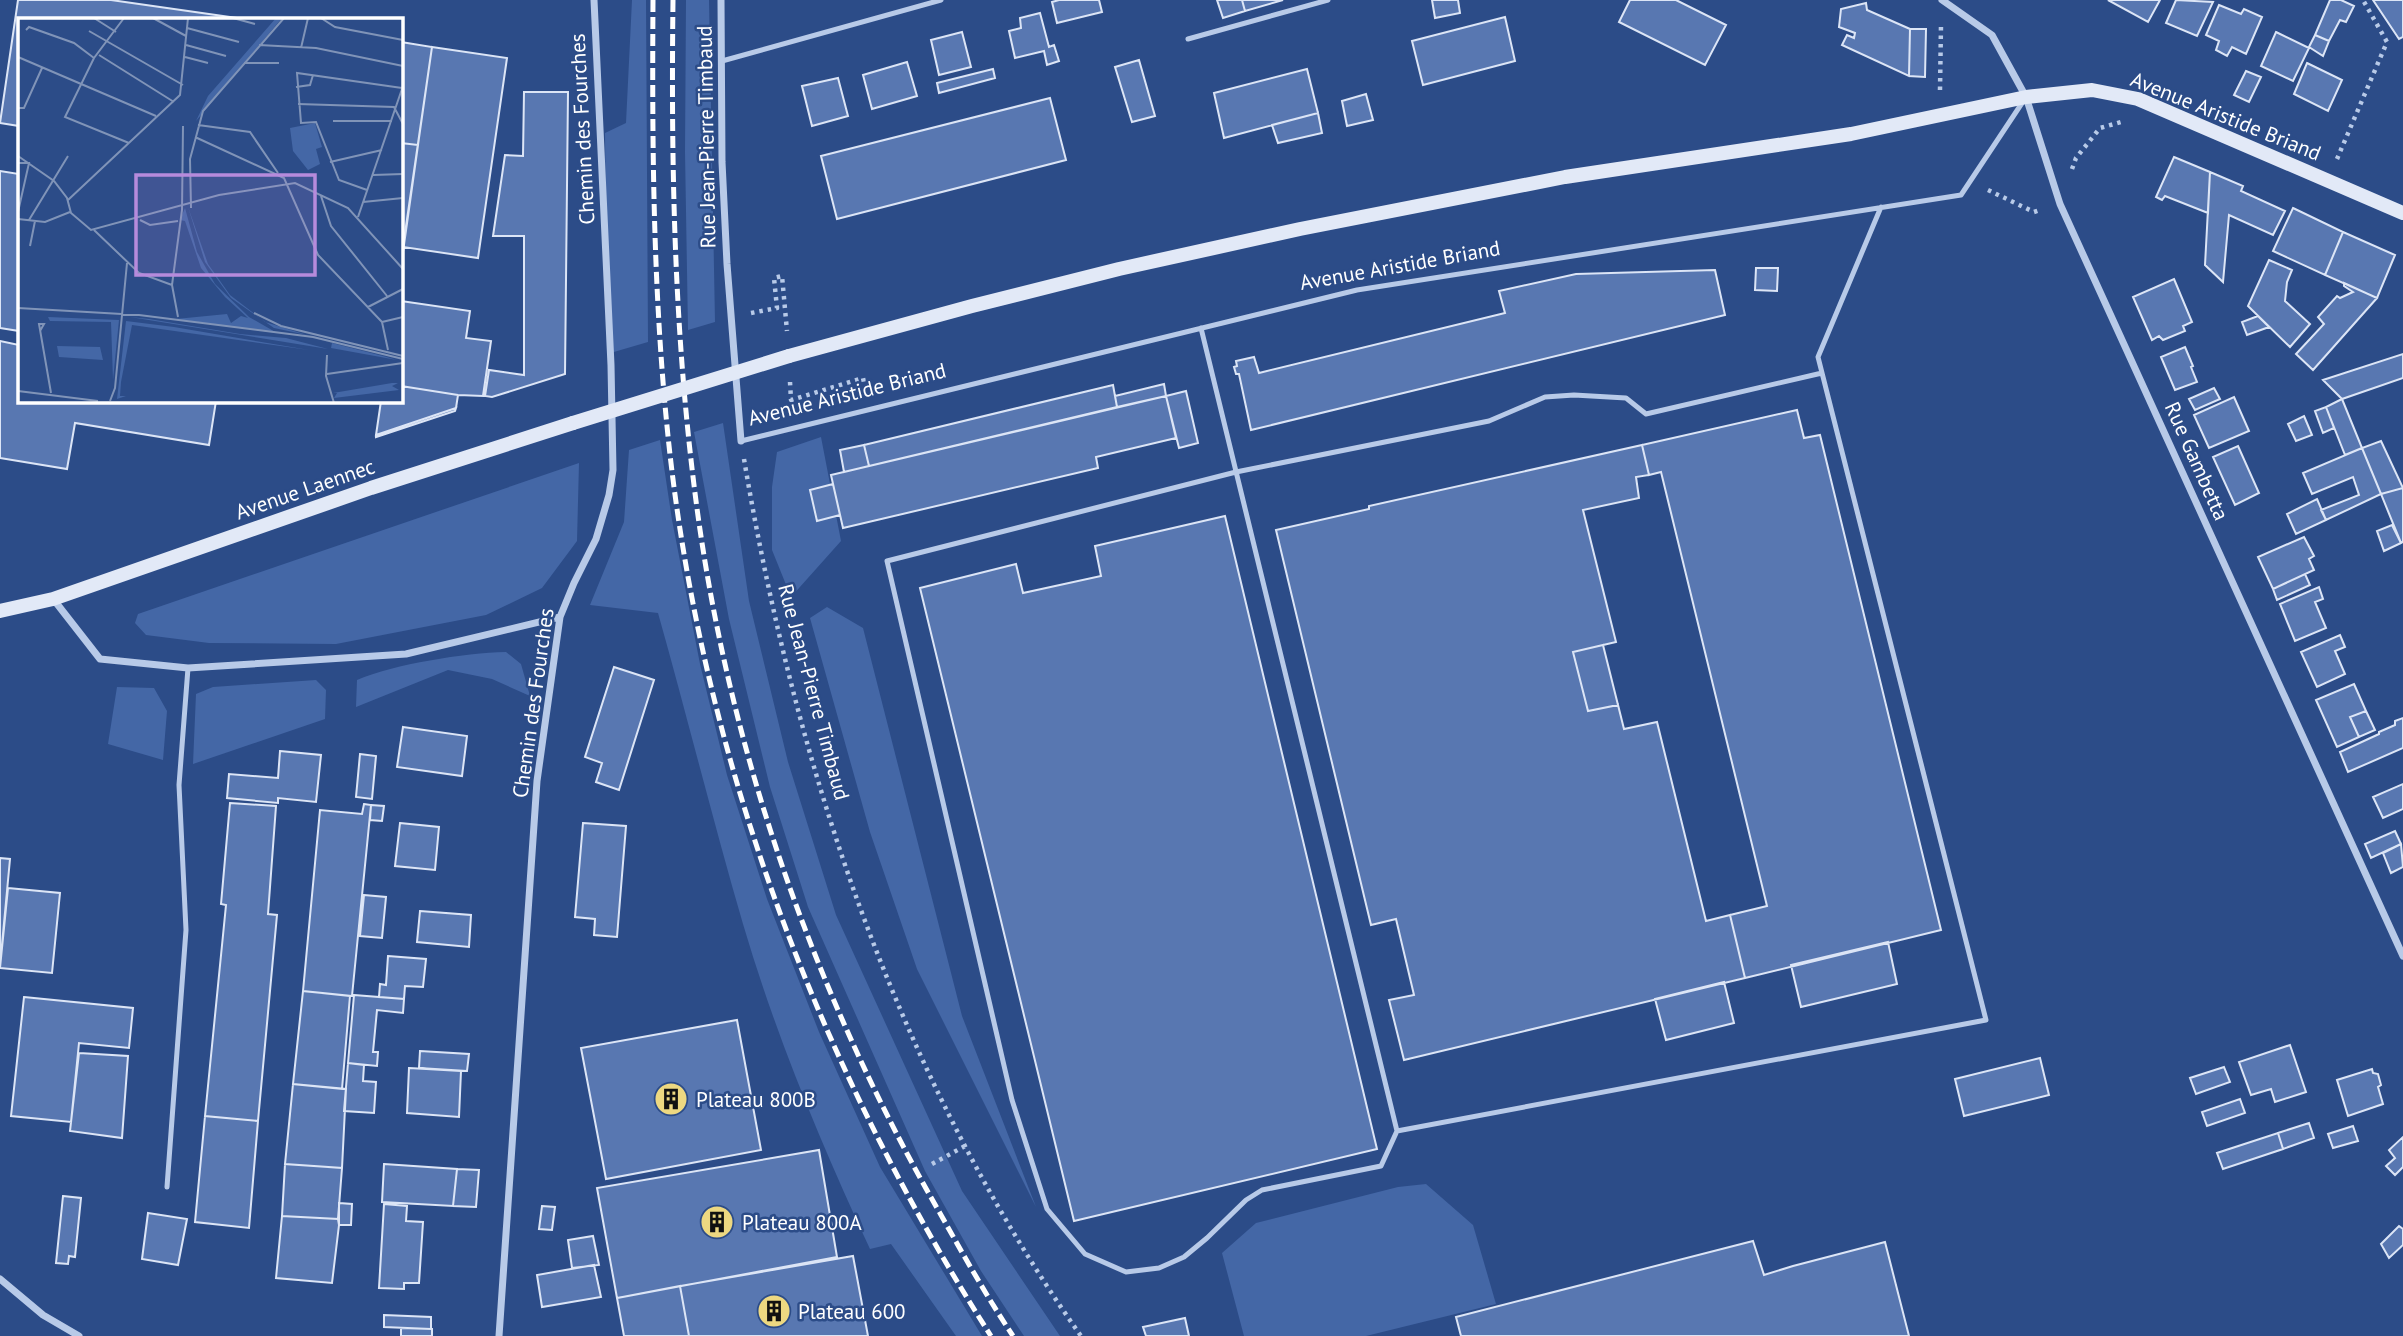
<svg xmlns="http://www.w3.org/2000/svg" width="2403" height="1336" font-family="'PT Sans',sans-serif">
<rect width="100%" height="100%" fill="#2c4c88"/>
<path fill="#4467a6" d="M632 0H646L648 342 607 354 605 133 626 123Z
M686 0H709L715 322 688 330 685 152Z
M723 423 749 601 788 762 836 915 962 1191 1060 1336H1024L981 1271 925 1171 808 907 770 787 729 619 694 432Z
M821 437 841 541 791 597 772 550V487L777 452Z
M660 440 672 520 700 664 727 775 767 899 819 1032 880 1167 982 1336H956L891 1244 870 1249C821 1144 776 1036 743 924 713 821 687 716 658 613L590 605 624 522 629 450Z
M579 463 577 541 542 588 486 615 336 644 209 643 146 635 135 623 138 614Z
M827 607 863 628 962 1016 1036 1207 917 969 870 832 810 618Z
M506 652 521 664 530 696 492 679 448 670 356 707 357 680C395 664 464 653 506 652Z
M316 680 326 690 325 719 193 764 196 694 213 687Z
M117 687 154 688 167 711 163 760 108 744Z
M1426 1184 1473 1225 1496 1304 1366 1336H1244L1222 1253 1256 1223 1398 1187Z"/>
<path fill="#5877b1" stroke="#dce5f6" stroke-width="2" d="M18 0H111L244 19H19V126L0 123Z
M1059 0H1099L1102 12 1057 23 1052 2Z
M1217 0H1242L1245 11 1223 18Z
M1242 0H1283L1245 11Z
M1432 0H1458L1460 13 1435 18Z
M1630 0H1676L1726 25 1705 65 1619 22Z
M2108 0H2160L2148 22Z
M2176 0 2213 2 2197 36 2166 23Z
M2330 0H2341L2354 6 2346 22 2340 20 2329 41 2315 35Z
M2373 0H2403V37L2399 39Z
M1866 3 1867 10 1910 29 1909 76 1842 45 1847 35 1854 38 1855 33 1839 27 1841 9Z
M2219 5 2241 14 2244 9 2262 17 2246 54 2232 47 2227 56 2216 50 2219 41 2206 35Z
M1040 13 1049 47 1054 45 1059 61 1047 65 1044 51 1015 58 1009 31 1021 28 1020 18Z
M1505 17 1515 61 1423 85 1412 41Z
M1910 29H1926L1925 77 1909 76Z
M962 32 971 67 939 75 931 40Z
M2276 32 2309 48 2293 81 2261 66Z
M2315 35 2329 41 2323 56 2309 47Z
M401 42 432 47 418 145 401 143Z
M432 47 507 58 478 258 403 247Z
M1139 60 1155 116 1132 122 1115 67Z
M907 62 917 96 872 109 863 75Z
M2307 63 2342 80 2328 111 2294 94Z
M993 69 995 78 939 93 937 83Z
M1307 69 1318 113 1224 138 1214 93Z
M2246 71 2261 77 2249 102 2234 95Z
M838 78 848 116 812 126 802 86Z
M524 92H568L565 374 492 397 485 396 489 370 524 375V236H493L505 155 523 156Z
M1366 94 1373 120 1347 126 1342 101Z
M1050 98 1066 160 837 219 821 156Z
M1318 113 1322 133 1278 143 1272 125Z
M401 143 418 145 401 266Z
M2174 157 2210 172 2208 213 2165 196 2162 200 2156 197Z
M0 171 19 174V331L0 328Z
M2210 172 2243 186 2241 191 2285 211 2273 235 2229 215 2223 282 2205 265Z
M2293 208 2343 232 2325 275 2273 251Z
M2343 232 2395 255 2377 298 2325 275Z
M2269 260 2292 270 2287 282 2285 301 2310 324 2290 347 2248 306Z
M1756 268H1778L1777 291 1755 290Z
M1715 270 1725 315 1251 430 1239 374H1236L1234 367 1237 366 1236 361 1254 357 1259 373 1505 313 1499 291 1576 274Z
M2174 279 2192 322 2183 326 2185 331 2163 340 2159 336 2152 340 2133 297Z
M2344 283 2377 298 2313 370 2296 354 2324 324 2318 317 2337 296 2340 298 2353 292 2344 286Z
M401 301 470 311 466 338 491 341 483 396 458 395 401 386Z
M2258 316 2269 327 2247 335 2242 322Z
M0 341 19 345V401H216L209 445 75 423 67 469 0 458Z
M2185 347 2193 366 2191 367 2197 382 2175 390 2161 357Z
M2403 354V378L2342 399 2323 380Z
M1164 384 1166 396 1117 407 1115 396Z
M1113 385 1117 407 869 466 864 445Z
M401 386 458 395 456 408 376 435 381 401H401Z
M2214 388 2220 399 2195 410 2189 399Z
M1186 391 1198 443 1179 448 1166 396Z
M1166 396 1176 438 1096 457 1098 468 843 528 831 475Z
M2234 397 2249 431 2209 448 2194 415Z
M2342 399 2362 448 2345 455 2326 407Z
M2326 407 2334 428 2323 433 2315 411Z
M456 408 455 411 376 437V435Z
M1797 410 1804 438 1820 435 1941 930 1745 978 1730 915 1767 906 1661 472 1649 475 1642 445Z
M2304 416 2312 435 2296 441 2288 424Z
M2381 441 2403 488 2381 494 2362 448Z
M864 445 869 466 844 472 840 450Z
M1642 445 1649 475 1636 477 1639 498 1583 510 1616 642 1573 652 1588 711 1618 705 1624 729 1657 722 1706 921 1730 915 1745 978 1404 1060 1389 1000 1414 995 1396 919 1371 925 1276 530 1369 509V506Z
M2238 446 2259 493 2235 505 2213 457Z
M2362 448 2381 494 2326 520 2321 510 2359 495 2353 477 2312 494 2303 473Z
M833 484 840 515 817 521 810 490Z
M2403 488V542L2401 543 2381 494Z
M2317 499 2326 520 2296 534 2287 514Z
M1225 516 1377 1149 1074 1221 920 588 1016 564 1023 593 1101 576 1095 546Z
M2392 525 2401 543 2384 551 2377 531Z
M2304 537 2314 556 2309 559 2314 570 2273 589 2258 557Z
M2305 574 2310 585 2277 600 2273 589Z
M2319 587 2323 599 2315 602 2326 628 2295 641 2280 604Z
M2340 635 2345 647 2335 651 2345 674 2317 687 2301 652Z
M1603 645 1618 705 1588 711 1573 652Z
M614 667 654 680 619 790 596 782 602 763 585 757Z
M2354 684 2366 711 2350 717 2359 737 2337 747 2316 700Z
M2366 711 2375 730 2359 737 2350 717Z
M2403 718V748L2348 772 2340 752 2379 734V732L2395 725V721Z
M403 727 467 736 462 776 397 767Z
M280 751 321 755 316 802 278 798V803L227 798 229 774 278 778Z
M360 754 376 756 372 799 356 797Z
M2403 784V809L2383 818 2373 797Z
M230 803 276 806 268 914 277 915 258 1121 205 1116 226 905 221 904Z
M364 804 371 805 352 996 303 991 320 810 362 814Z
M371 805 384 806 382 821 370 820Z
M400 823 439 827 435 870 395 866Z
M583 823 626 826 617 937 594 935 595 919 575 917Z
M2395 831 2401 844 2371 858 2365 844Z
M2401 844 2403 867 2391 873 2383 853Z
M0 858 10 859 0 966Z
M8 888 60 893 52 973 0 968Z
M364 895 386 897 382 938 360 936Z
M420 911 471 915 469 947 417 942Z
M1888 942 1897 984 1801 1007 1791 965Z
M388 956 426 959 423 987 405 986 404 999 379 997 380 984 386 985Z
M1724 982 1734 1023 1666 1040 1655 999Z
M303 991 350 996 342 1089 293 1084Z
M354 995 404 999 403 1013 377 1010 373 1052H378L377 1066 348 1063Z
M24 997 133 1008 129 1048 79 1043 71 1122 11 1116Z
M737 1020 761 1150 606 1179 581 1048Z
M2290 1045 2306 1092 2275 1102 2271 1089 2251 1095 2239 1062Z
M420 1051 469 1054 467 1071 419 1068Z
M79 1053 128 1056 122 1138 70 1131Z
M2040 1058 2049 1095 1964 1116 1955 1079Z
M348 1063 364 1065 363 1081 376 1082 374 1113 344 1111Z
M2224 1067 2230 1082 2196 1094 2190 1078Z
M409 1068 461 1071 459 1117 407 1113Z
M2372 1069 2373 1073 2378 1074 2381 1085 2378 1087 2383 1104 2348 1116 2337 1080Z
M293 1084 346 1089 342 1168 285 1164Z
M2240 1099 2245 1113 2207 1126 2202 1112Z
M205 1116 258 1121 249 1228 195 1222Z
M2309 1123 2314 1138 2283 1149 2278 1133Z
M2353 1126 2358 1141 2333 1148 2328 1134Z
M2278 1133 2283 1149 2223 1169 2217 1153Z
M2403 1137V1167L2395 1175 2386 1166 2395 1158 2389 1150Z
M819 1150 837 1257 617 1298 597 1188Z
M285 1164 342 1168 338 1219 282 1216Z
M384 1164 457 1169 453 1206 382 1202Z
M457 1169 479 1170 476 1207 453 1206Z
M63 1196 81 1198 75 1257 69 1256 68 1264 56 1263Z
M339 1203 352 1204 351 1225H339Z
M384 1204 407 1206 406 1221 423 1222 419 1283H404V1289L379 1288Z
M542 1206 555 1207 552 1230 539 1229Z
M148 1213 187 1219 178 1265 142 1259Z
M282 1216 338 1219 339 1225 332 1283 276 1278Z
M2399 1226 2403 1229V1245L2389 1258 2381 1244Z
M593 1236 599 1265 572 1268 568 1240Z
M1753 1241 1764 1275 1793 1266 1885 1242 1909 1336H1461L1456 1317Z
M853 1256 868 1336H689L680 1286Z
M594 1265 601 1297 542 1307 537 1275Z
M680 1286 689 1336H624L617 1298Z
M384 1315 431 1317V1329L384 1327Z
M1185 1318 1189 1336H1146L1143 1327Z
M401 1328 432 1329V1336H401Z"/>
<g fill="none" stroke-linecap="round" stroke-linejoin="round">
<path stroke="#b8cae8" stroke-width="4.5" stroke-dasharray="3.5 5" stroke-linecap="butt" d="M1940 90 1941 25
M2337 159 2387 42 2363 0
M2072 169 2076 158 2100 128 2121 122
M1988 190 2034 212 2040 210
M751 313 777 308 774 278 782 276 787 331
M790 382 791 400 863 378 866 392
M744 459C796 768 898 1078 1081 1336
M932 1164 965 1146"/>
<path stroke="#b8cae8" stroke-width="5" d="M1188 39 1328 0
M722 61 941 0
M1201 328 1397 1131 1986 1020 1818 357 1881 207
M741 441 1357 290 1961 195 2024 100
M1397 1131 1381 1166 1262 1190 1246 1200 1207 1238 1184 1257 1159 1268 1126 1272 1085 1254 1047 1209 1012 1100 887 561 1236 472 1489 421 1545 397 1574 395 1626 398 1646 414 1822 373
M167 1187 186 930 179 785 188 668"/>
<path stroke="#b8cae8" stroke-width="7" d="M721 0 722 162 727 264 741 441
M1942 0 1992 35 2026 97 2060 204 2403 956
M54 600 100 659 188 668 406 654 560 617
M0 1279 43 1315 79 1336
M499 1336 537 781 560 617 574 583 596 539 609 495 613 470 611 365 594 0"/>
<path stroke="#e2e9f7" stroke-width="14" d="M789 356 972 306 1119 269 1300 229 1565 177 1851 134 2026 97 2092 90 2138 99 2403 213
M0 611 53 599 371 488 573 423"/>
<path stroke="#fff" stroke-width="5" stroke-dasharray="12 5" stroke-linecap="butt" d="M653 0C652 145 653 291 668 436 701 756 818 1066 991 1336
M673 0C671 162 674 324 694 485 725 741 813 993 941 1215 964 1256 987 1297 1013 1336"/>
<path stroke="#e2e9f7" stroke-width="14" d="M573 423 789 356"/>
</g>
<defs>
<symbol id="building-disc" viewBox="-11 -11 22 22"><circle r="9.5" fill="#edd881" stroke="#2c4c88"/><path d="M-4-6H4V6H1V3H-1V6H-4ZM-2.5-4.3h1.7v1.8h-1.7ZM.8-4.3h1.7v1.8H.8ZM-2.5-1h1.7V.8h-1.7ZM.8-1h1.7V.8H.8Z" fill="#111"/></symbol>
</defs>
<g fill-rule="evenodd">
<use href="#building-disc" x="652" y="1080" width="38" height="38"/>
<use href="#building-disc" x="698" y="1203" width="38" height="38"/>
<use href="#building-disc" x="755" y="1292" width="38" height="38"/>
</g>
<g text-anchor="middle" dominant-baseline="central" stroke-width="5" stroke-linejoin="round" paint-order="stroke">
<g font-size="21" fill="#fff" stroke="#2c4c88">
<text transform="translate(2226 116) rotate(22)">Avenue Aristide Briand</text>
<text transform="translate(582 129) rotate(-93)">Chemin des Fourches</text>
<text transform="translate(706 137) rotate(-91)">Rue Jean-Pierre Timbaud</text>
<text transform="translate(1400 265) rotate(-10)">Avenue Aristide Briand</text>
<text transform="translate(847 394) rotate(-14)">Avenue Aristide Briand</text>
<text transform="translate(2197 461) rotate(66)">Rue Gambetta</text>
<text transform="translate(305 489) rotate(-19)">Avenue Laennec</text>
<text transform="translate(814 692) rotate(75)">Rue Jean-Pierre Timbaud</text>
<text transform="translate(533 703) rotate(-82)">Chemin des Fourches</text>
</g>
<g font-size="21" fill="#fff" stroke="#2c4c88" text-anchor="start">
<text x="696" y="1099">Plateau 800B</text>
<text x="742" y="1222">Plateau 800A</text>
<text x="798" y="1311">Plateau 600</text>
</g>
</g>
<g transform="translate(18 18)">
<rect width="385" height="385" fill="#2c4c88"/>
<path d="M258 0H264L178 103 190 78ZM297 105 304 129 298 131 302 146 290 152 275 133 272 110ZM170 189 190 246 212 277 247 304 289 317 256 310 213 280 187 244ZM167 190 179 234 197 266 231 299 259 315 158 301 209 296 213 305 223 298 230 300 207 279 183 250 167 203 162 202ZM30 299 101 302 95 362 93 304 32 303ZM112 299 131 301 222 316 268 320 310 331ZM108 303 156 309 291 332 114 307 103 364 102 378H108L99 381ZM314 325 365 338 379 342 313 330ZM39 328 82 329 85 342 41 339ZM374 365H380L374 368 381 372 316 380 319 375H315Z" fill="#4467a6"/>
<path fill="none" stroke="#8094b8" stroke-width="2" d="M76 0 98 14M106 0 76 40 47 99 111 125M135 0 168 18M215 0 237 6M303 0 317 9 385 22M169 10 221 24M8 12 11 9 56 25 76 40M71 13 165 67M168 27 208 38M241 27 298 30 385 48M283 30 290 0M81 37 156 84M0 39 138 98M167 39 190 45M226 45H261M278 69 292 67 295 57M280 86 376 89 385 106M0 90H6L24 50M315 103H374M180 107 232 114 260 155M177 119 266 160 300 237 364 304 370 332M0 138 36 163 49 180 53 195 73 212 201 177 277 165 330 190 385 251M312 144 364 132M0 145H11L0 194M355 157 385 156M349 172 321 162 298 104 283 105 279 55 384 70M303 178 313 208 369 278M50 182 162 77 170 0M345 184 385 180M173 190 172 141 185 93 266 0M340 199 385 68M0 201 27 204 52 194M11 202 50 138M122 202 132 207 160 203M76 212 121 255 154 267M12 228 17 203M350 289 385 271M0 290 121 297 295 319 385 341M236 295 263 308 385 338M160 299 154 267 164 192 165 108M364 304 385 299M22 313 26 306H21L33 375M309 337 308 358 316 385M309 356 385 345M0 373 80 383M92 383 97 370 109 245"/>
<path fill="#b68bdc" fill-opacity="0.15" stroke="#b68bdc" stroke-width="3.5" d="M118 157H297V257H118Z"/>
<rect width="385" height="385" fill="none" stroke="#fff" stroke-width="3.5"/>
</g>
</svg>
